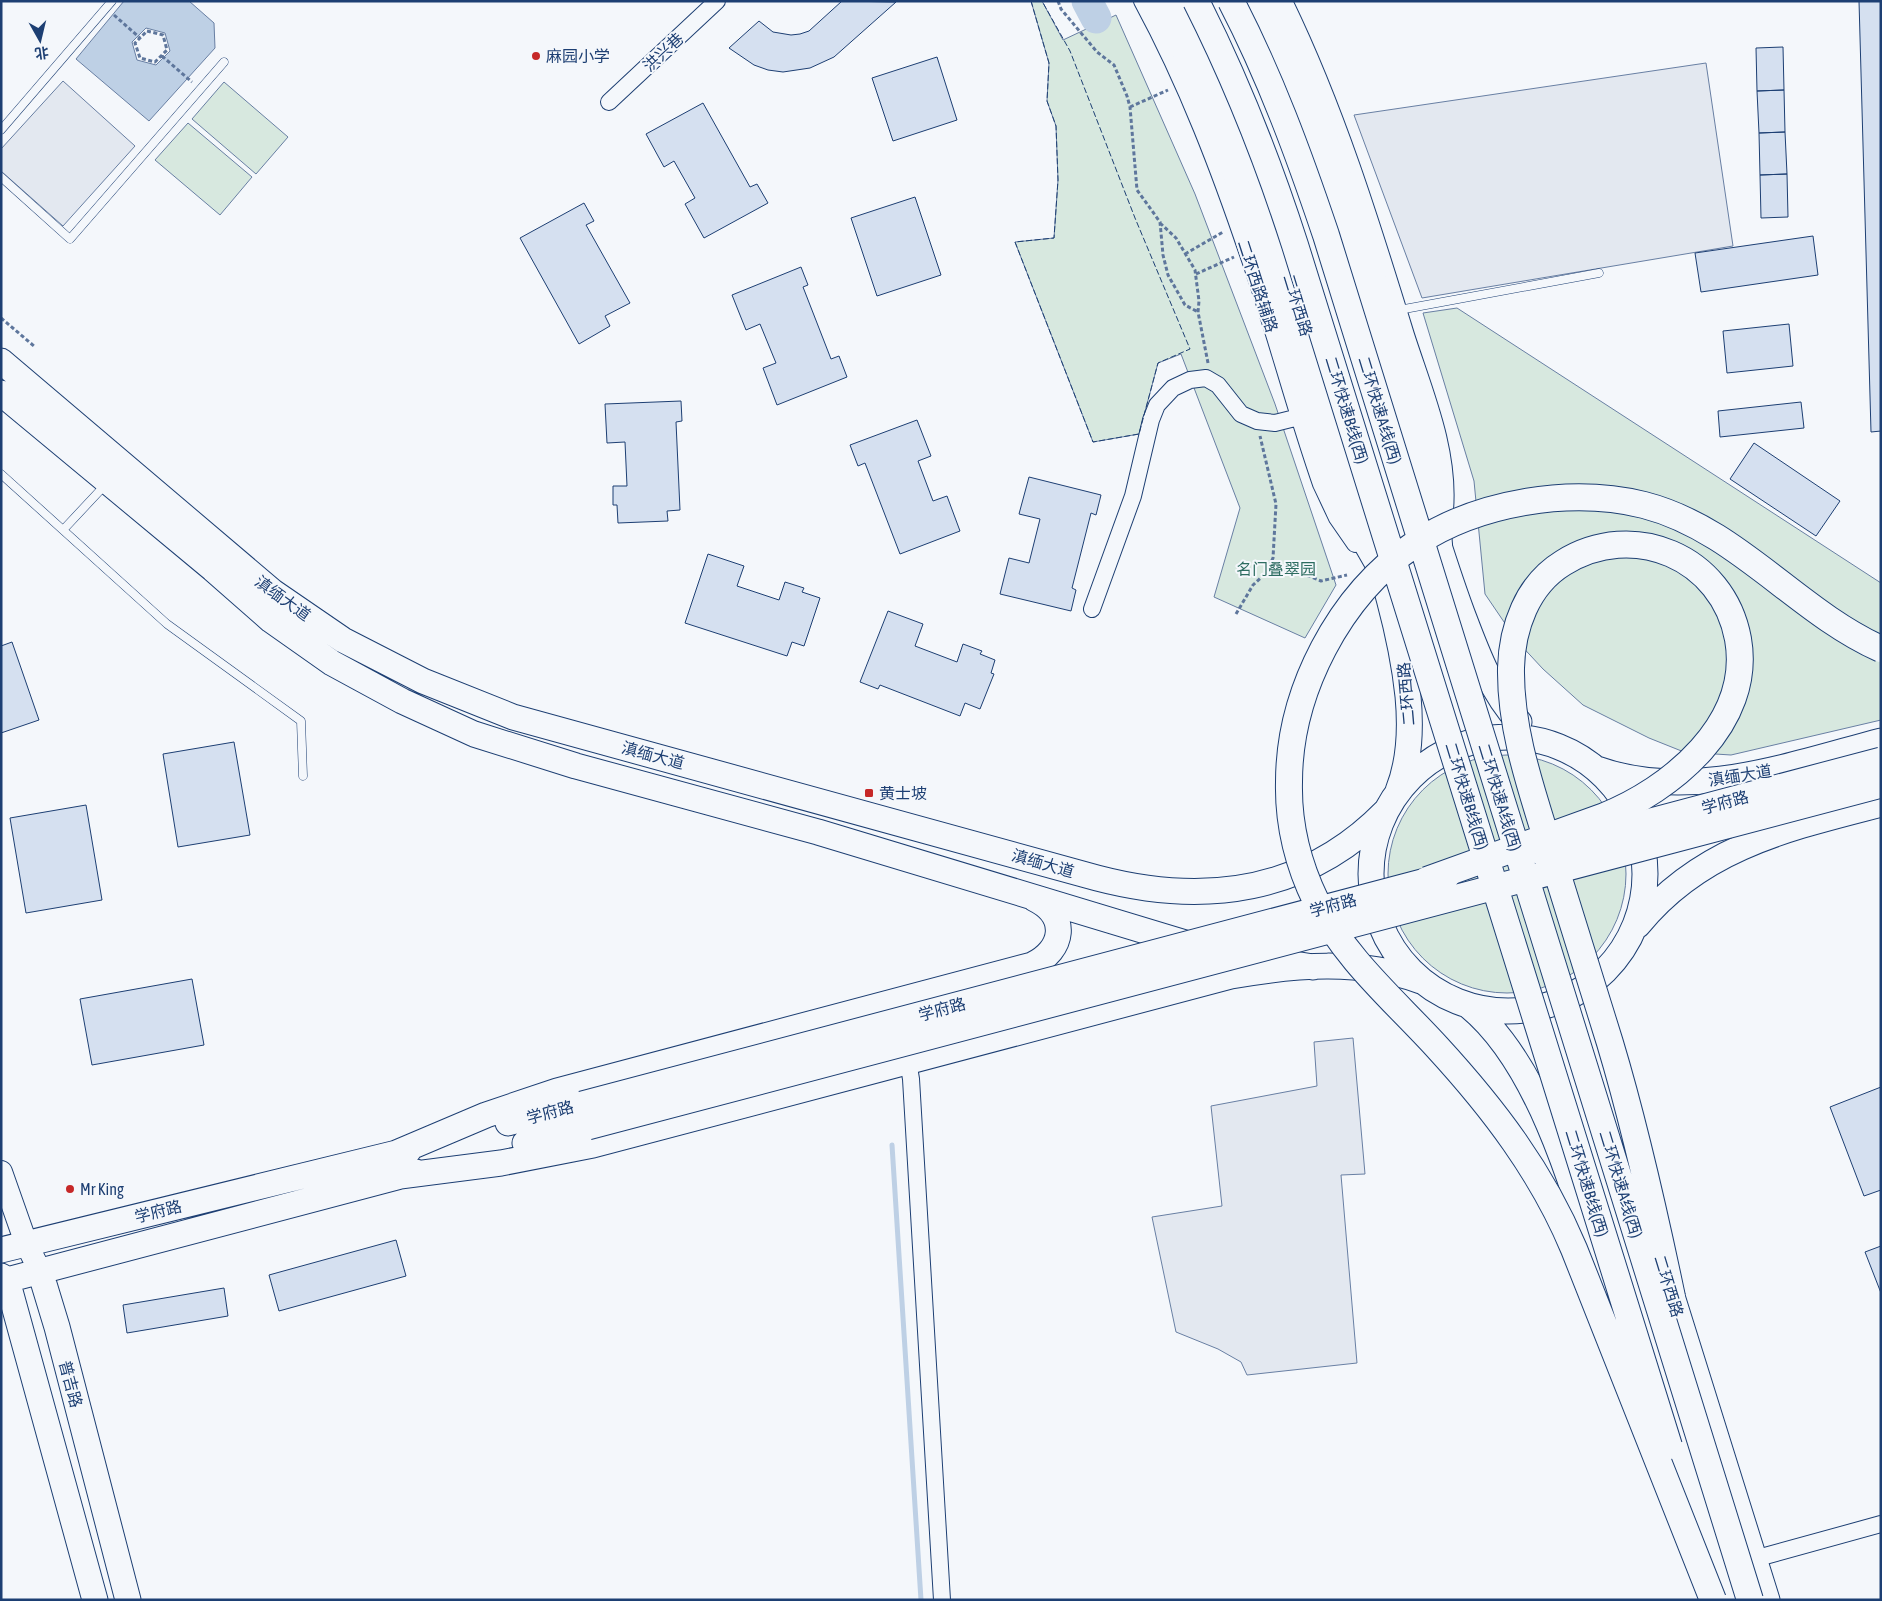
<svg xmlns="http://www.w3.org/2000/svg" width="1882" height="1601" font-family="'Asap Condensed','Noto Sans SC',sans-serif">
<rect width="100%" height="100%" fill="#f4f7fb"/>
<path fill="#d7e8df" stroke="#687fa3" d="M1031 1H1042L1063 40 1116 15 1195 194 1275 404 1336 585 1305 638 1214 597 1240 508 1181 354 1158 363 1139 434 1093 442 1015 242 1054 238 1058 180 1056 126 1047 101 1049 63Z
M224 82 288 137 256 174 192 119Z
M188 123 252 177 220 215 155 160Z
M1457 308 1881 583V720L1731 755 1684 752 1649 738 1583 705 1543 669 1517 641 1485 594 1474 481 1423 313Z
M1388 874a119 119 0 1 1 238 0a119 119 0 1 1-238 0Z"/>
<path fill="#e3e8f0" stroke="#687fa3" d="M1706 63 1733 246 1422 298 1354 115Z
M63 81 135 146 63 226 1 171V149Z
M1353 1038 1365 1174 1341 1175 1357 1363 1247 1375 1241 1362 1218 1349 1176 1332 1152 1217 1222 1206 1211 1106 1317 1086 1314 1042Z"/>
<path fill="#bed0e5" stroke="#687fa3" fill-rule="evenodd" d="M124 1H189L214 23 215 48 149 121 76 59ZM146 28 165 33 170 51 156 65 137 60 132 42Z"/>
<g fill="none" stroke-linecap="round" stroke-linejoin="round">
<path stroke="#bed0e5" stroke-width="5" d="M892 1145 921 1600"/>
<path stroke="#bed0e5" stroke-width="31" d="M1087 1 1096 18"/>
</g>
<path fill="#d5e0f0" stroke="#1d3f73" d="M842 1 896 2 834 57 810 68 783 72 768 70 754 65 729 48 759 21 773 32 791 35 800 34 809 31Z
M1859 1H1881V431L1871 432Z
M1783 47 1784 90 1757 91 1756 48Z
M937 57 957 120 893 141 872 78Z
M1784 90 1785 132 1759 133 1757 91Z
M703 103 750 187 757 184 768 203 704 238 685 204 695 198 674 161 664 167 646 134Z
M1785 132 1787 174 1760 175 1759 133Z
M1787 174 1788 217 1761 218 1760 175Z
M915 197 941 275 877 296 851 218Z
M584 203 594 221 586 225 630 303 605 316 610 326 579 344 520 238Z
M1813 236 1818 275 1701 292 1695 253Z
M801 267 808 285 803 287 831 359 839 356 847 377 777 405 763 368 776 363 760 324 746 330 732 295Z
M1789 324 1793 366 1727 373 1723 331Z
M681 401 682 421 676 422 680 510 667 511 668 521 618 523 617 505H613V486H627L625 442 607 443 605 404Z
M1801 402 1804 428 1720 437 1718 411Z
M917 420 931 456 918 461 933 501 947 496 960 531 900 554 865 463 858 466 850 445Z
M1754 443 1840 501 1816 536 1730 479Z
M1029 477 1101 495 1096 515 1091 513 1072 588 1076 590 1071 611 1000 594 1009 558 1029 563 1040 519 1019 514Z
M708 554 744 566 737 586 779 600 785 582 804 588 802 592 820 598 804 646 792 642 787 656 685 623Z
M888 611 923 624 915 646 957 662 963 644 982 651 980 654 995 660 991 673 994 674 980 709 965 703 960 716 880 685 878 689 860 682Z
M12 642 39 720 1 733V646Z
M234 742 250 835 178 847 163 754Z
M86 805 102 900 26 913 10 818Z
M192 979 204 1045 92 1065 80 999Z
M1881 1087V1190L1864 1196 1830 1107Z
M396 1240 406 1276 279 1311 269 1275Z
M1881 1246V1293L1865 1252Z
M224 1288 228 1316 127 1333 123 1305Z"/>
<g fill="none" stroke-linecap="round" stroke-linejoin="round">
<defs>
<path id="service" d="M1 130 112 1
M1 177 70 239 224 62
M1399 310 1599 273
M1 474 167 624 301 721 303 776
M63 530 106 484"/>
<path id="minor" d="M1142 1C1187 84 1220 171 1250 260 1276 334 1295 410 1321 484L1337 518 1355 544
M1284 1C1336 108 1371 221 1406 335 1424 391 1450 450 1445 510
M609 102 717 1
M1092 609 1133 496 1151 420 1157 405 1173 388 1190 380 1206 378 1218 385 1241 414 1257 421 1275 423 1299 417
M908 1061 911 1079 942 1600
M1754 1559 1881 1524"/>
<path id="secondary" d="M1 1172 26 1243 40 1271"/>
<path id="primary" d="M1178 1C1196 37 1214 73 1230 111 1274 219 1306 331 1341 443 1366 526 1399 610 1408 696 1411 728 1410 761 1398 791
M1249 1C1319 145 1362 298 1409 450 1426 504 1442 559 1462 613 1476 650 1491 692 1519 722
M1 361 273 592 343 640 423 681 513 717 1097 878C1204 906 1306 893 1386 811
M1 393 213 569 271 620 332 663 402 701 474 734 576 766 818 832 1195 946
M1371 874a137 137 0 1 1 274 0a137 137 0 1 1-274 0Z
M1597 769C1690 802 1790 765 1881 741
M1638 925C1701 847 1789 828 1881 804
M1232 954 1313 967
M1469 1006C1548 1071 1582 1220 1612 1315
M508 1123 582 1104
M525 1143 588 1127
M394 1154 486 1115 557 1091 1032 965C1064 950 1069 916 1035 899
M400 1176 501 1163 593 1145 1231 976C1293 965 1361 959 1421 981
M1 1250 409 1150
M40 1271 57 1327 128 1600
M1 1276 7 1280 416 1172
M1666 1277 1767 1600
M7 1280 95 1600"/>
<path id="trunk" d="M1160 1C1243 155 1282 323 1338 487L1351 516 1379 565
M1267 1C1316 106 1353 214 1387 324 1410 398 1435 466 1439 545"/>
</defs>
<use href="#service" stroke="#1d3f73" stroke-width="9"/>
<use href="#minor" stroke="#1d3f73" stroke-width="18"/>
<use href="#secondary" stroke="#1d3f73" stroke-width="24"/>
<use href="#primary" stroke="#1d3f73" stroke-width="27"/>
<use href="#trunk" stroke="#1d3f73" stroke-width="28"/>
<path stroke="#5e769c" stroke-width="3" stroke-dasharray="4 2.5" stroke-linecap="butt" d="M1058 1 1061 9 1097 52 1114 65 1127 96 1130 107 1137 190 1160 222 1163 255 1168 275 1185 305 1198 312
M114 15 140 38
M147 31 163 35 167 50 155 62 140 58 135 43Z
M162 56 192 82
M1130 107 1168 90
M1160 223 1176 238 1195 270 1199 301 1198 312 1208 363
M1185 254 1223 232
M1196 274 1234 257
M1 318 34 346
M1270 565 1279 571 1309 576 1321 581 1347 575
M1236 614 1253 585 1266 573 1273 558 1276 504 1260 436"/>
<use href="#service" stroke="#f4f7fb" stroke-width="8"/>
<use href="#minor" stroke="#f4f7fb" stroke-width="16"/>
<use href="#secondary" stroke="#f4f7fb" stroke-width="22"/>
<use href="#primary" stroke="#f4f7fb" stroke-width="25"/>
<use href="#trunk" stroke="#f4f7fb" stroke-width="26"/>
<defs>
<path id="primary-bridge" d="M1538 851 1881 760
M582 1104 1448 875
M588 1127 1881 785"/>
<path id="trunk-bridge" d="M1196 1C1236 80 1268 161 1295 245L1669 1446
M1231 1C1270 76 1299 155 1326 235L1750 1600
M1427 880 1602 817C1671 790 1753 723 1738 639 1723 557 1633 519 1563 563 1527 585 1512 628 1511 668 1510 731 1532 791 1550 850 1570 914 1590 978 1610 1043 1635 1126 1654 1211 1672 1297
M1713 1600 1574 1249C1542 1172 1493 1108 1437 1047 1394 1000 1345 959 1316 901 1298 864 1288 823 1289 782 1289 692 1339 595 1415 544 1478 502 1570 487 1644 505 1737 529 1796 611 1881 649"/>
</defs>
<use href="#primary-bridge" stroke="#1d3f73" stroke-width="27" stroke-linecap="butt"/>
<use href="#trunk-bridge" stroke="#1d3f73" stroke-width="28" stroke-linecap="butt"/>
<use href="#primary-bridge" stroke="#f4f7fb" stroke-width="25"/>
<use href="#trunk-bridge" stroke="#f4f7fb" stroke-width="26"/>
<path stroke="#1d3f73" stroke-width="1" stroke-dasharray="6 2.5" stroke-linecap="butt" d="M1031 1 1049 63 1047 101 1056 126 1058 180 1054 238 1015 242 1093 442 1139 434 1158 363 1190 349 1135 218 1070 51 1042 1"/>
</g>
<g fill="#c62828" stroke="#f4f7fb" stroke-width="2">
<circle cx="536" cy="56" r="5"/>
<rect x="864" y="788" width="10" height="10" rx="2.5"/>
<circle cx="70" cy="1189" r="5"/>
</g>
<g text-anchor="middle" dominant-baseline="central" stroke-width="4" stroke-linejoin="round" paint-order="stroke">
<g font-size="16" fill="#1d3f73" stroke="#f4f7fb">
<text transform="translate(663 52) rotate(-43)">洪兴巷</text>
<text transform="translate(1258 286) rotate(72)">二环西路辅路</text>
<text transform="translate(1298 305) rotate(73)">二环西路</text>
<text transform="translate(1347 410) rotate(73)">二环快速B线(西)</text>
<text transform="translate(1380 410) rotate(73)">二环快速A线(西)</text>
<text transform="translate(283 598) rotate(36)">滇缅大道</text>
<text transform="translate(1406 694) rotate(-95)">二环西路</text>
<text transform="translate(653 755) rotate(15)">滇缅大道</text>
<text transform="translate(1740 775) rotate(-9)">滇缅大道</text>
<text transform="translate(1467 796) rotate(73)">二环快速B线(西)</text>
<text transform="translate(1500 797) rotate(73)">二环快速A线(西)</text>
<text transform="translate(1725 802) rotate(-15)">学府路</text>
<text transform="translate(1043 863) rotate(16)">滇缅大道</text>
<text transform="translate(1333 905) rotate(-15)">学府路</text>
<text transform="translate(942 1009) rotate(-15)">学府路</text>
<text transform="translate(550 1112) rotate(-15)">学府路</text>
<text transform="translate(1587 1183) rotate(73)">二环快速B线(西)</text>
<text transform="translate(1621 1184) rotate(73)">二环快速A线(西)</text>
<text transform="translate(158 1211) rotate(-14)">学府路</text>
<text transform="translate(1669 1286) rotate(73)">二环西路</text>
<text transform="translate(71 1384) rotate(75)">普吉路</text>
</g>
<g font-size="16" fill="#1d3f73" stroke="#f4f7fb" text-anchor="start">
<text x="546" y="56">麻园小学</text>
<text x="879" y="793">黄士坡</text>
<text x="80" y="1189">Mr King</text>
</g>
<g font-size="16" fill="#2c6c60" stroke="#f4f7fb">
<text x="1276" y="569">名门叠翠园</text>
</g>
</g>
<rect width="1882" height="1601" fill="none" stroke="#1d3f73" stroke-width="5"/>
<g transform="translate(40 40) rotate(172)" stroke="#f4f7fb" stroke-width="4" paint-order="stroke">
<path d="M0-4L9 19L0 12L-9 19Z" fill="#1d3f73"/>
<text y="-8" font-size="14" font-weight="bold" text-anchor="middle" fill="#1d3f73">北</text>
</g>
</svg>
